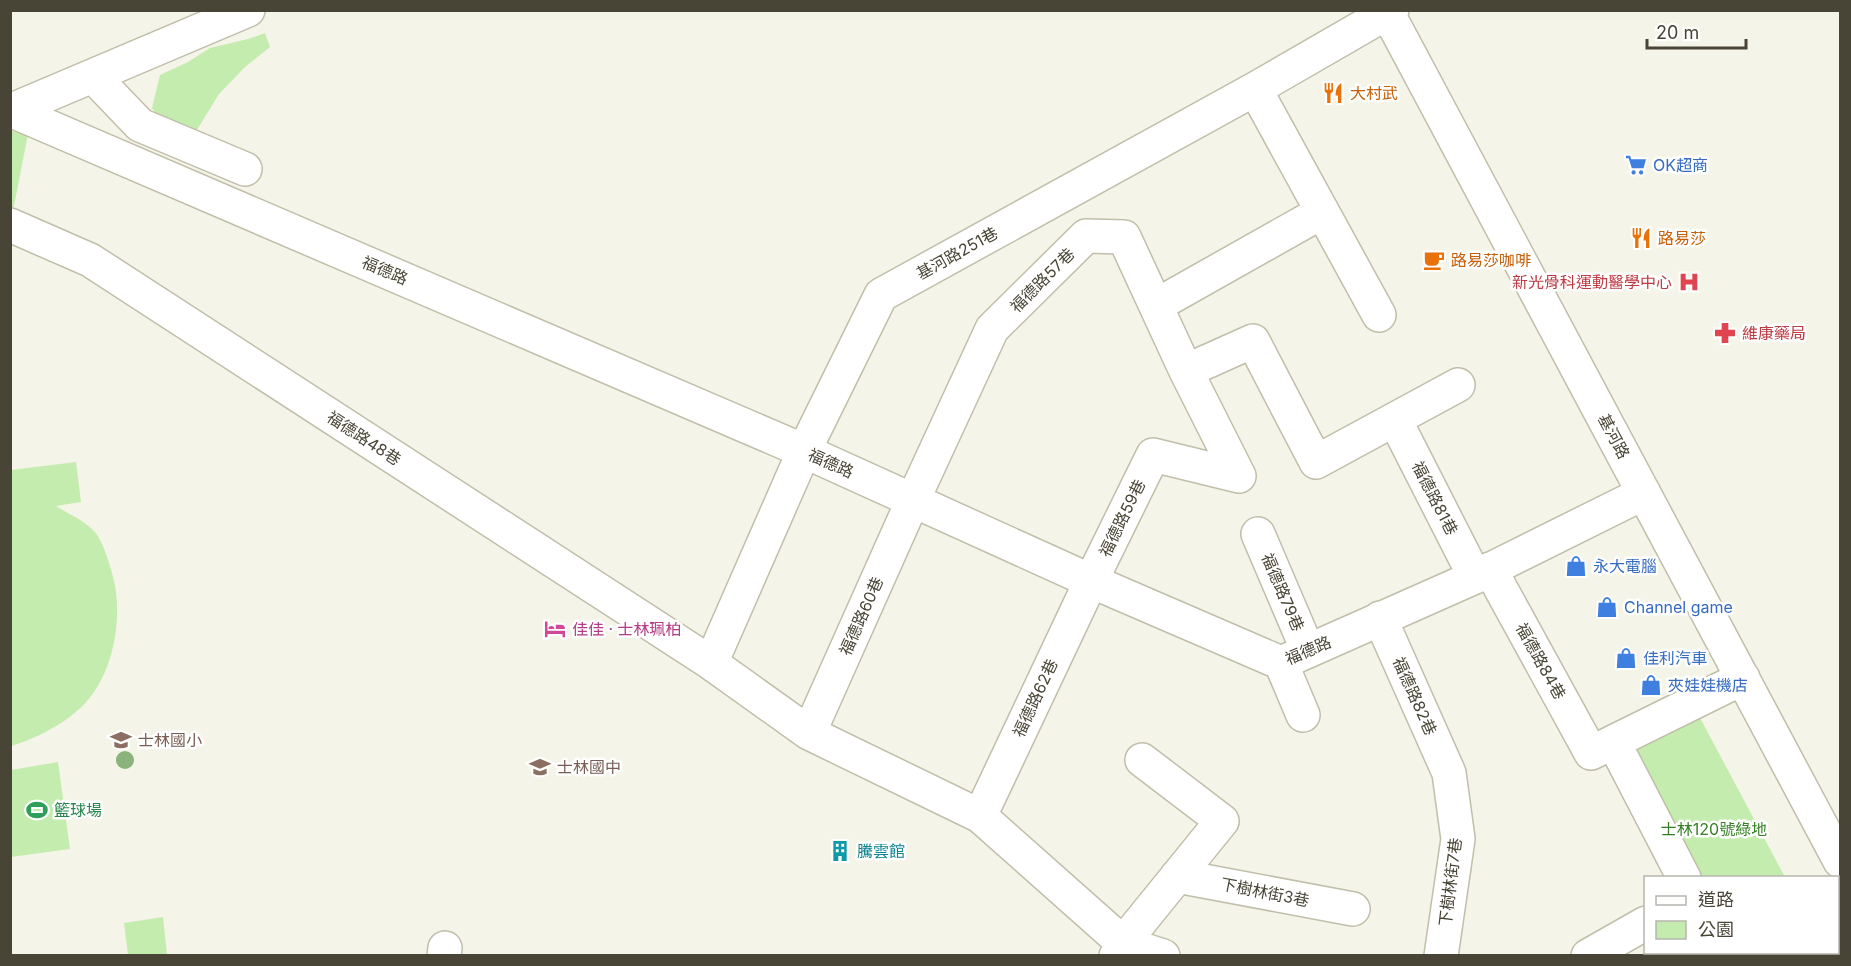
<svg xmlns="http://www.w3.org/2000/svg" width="1851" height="966" font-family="Inter,'Noto Sans TC',sans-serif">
<rect width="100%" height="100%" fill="#f5f4e8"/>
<path fill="#c4ecae" d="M265 33 270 47 245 67 219 94 192 138 161 121 152 108 160 75 188 62 210 48 248 39Z
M11 131 28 134 13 211 11 210Z
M76 462 81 502 56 506C68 514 84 520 94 531 102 539 109 562 112 573 123 610 116 660 94 692 77 718 39 738 11 746V470Z
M1699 716 1785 877H1695L1630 752Z
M58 762 70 849 11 857V770Z
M163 917 167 955H128L124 923Z
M1825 952 1826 955 1735 956 1734 953Z"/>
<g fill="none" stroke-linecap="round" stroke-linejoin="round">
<defs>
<path id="minor" d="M1386 10 1840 861
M93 76 140 125 245 169
M1255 89 1379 315
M10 110 804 451 1091 581 1281 663 1475 577 1644 493
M12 110 248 10
M10 225 90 260 711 663 809 733 980 816 1123 943 1163 956
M1157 305 1322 212
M1186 371 1253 341 1316 462 1458 385
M1395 420 1475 577
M1258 534 1308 651
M1490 569 1591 753 1743 678
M1380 618 1449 773 1458 839 1441 956
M711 663 804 451 881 295 1255 89 1392 10
M1281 663 1303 715
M809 733 913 500 992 329 1086 236 1124 237 1186 371 1239 476
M1614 743 1684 878
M980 816 1091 581 1153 455 1239 476
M1177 876 1353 909
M1723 952 1724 956
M444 956 445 948
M1116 956 1123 943 1222 821 1142 760
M1588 956 1646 923"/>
</defs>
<use href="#minor" stroke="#c1beaa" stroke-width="36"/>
<use href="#minor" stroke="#fff" stroke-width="33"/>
</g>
<circle fill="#8bb47c" cx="125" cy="760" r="9"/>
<defs>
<symbol id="restaurant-bare" viewBox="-9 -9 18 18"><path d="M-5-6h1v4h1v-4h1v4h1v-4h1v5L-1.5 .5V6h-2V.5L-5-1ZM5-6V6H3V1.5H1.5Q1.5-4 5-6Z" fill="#e8710a" stroke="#fff" stroke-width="2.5" paint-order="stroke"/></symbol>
<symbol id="supermarket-bare" viewBox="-9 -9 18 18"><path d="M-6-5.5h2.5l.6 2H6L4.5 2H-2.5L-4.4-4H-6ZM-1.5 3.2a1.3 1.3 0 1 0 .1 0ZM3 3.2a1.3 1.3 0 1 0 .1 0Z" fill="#3f7fe0" stroke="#fff" stroke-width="2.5" paint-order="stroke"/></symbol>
<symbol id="cafe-bare" viewBox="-9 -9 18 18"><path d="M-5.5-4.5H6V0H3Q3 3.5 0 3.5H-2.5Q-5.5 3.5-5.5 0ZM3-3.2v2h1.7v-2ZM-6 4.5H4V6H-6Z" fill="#e8710a" stroke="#fff" stroke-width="2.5" paint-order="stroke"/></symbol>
<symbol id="hospital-bare" viewBox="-9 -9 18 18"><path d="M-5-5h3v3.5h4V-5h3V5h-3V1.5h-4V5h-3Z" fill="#e0444e" stroke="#fff" stroke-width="2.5" paint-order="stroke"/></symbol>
<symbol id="pharmacy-bare" viewBox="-9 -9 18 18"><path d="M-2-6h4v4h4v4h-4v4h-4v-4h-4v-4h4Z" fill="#e0444e" stroke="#fff" stroke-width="2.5" paint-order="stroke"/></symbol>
<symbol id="shop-bare" viewBox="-9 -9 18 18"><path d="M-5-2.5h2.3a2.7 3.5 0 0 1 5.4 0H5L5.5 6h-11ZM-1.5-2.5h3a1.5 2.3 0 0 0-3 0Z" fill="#3f7fe0" stroke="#fff" stroke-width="2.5" paint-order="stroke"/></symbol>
<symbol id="hotel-bare" viewBox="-9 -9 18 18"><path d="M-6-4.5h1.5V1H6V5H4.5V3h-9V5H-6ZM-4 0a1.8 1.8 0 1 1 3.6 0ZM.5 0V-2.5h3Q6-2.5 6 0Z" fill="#d1479c" stroke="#fff" stroke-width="2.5" paint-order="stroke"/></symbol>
<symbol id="school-bare" viewBox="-9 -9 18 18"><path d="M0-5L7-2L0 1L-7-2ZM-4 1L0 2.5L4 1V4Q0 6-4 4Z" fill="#8d6e63" stroke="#fff" stroke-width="2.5" paint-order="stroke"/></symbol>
<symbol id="stadium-bare" viewBox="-9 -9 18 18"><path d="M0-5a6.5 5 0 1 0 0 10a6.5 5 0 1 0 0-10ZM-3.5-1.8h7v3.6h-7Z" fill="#2e9e5b" stroke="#fff" stroke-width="2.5" paint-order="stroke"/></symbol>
<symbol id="building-bare" viewBox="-9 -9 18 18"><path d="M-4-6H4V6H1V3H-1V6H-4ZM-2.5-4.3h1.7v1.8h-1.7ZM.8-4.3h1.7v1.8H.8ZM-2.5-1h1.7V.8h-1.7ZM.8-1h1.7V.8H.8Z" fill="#0f9aa8" stroke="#fff" stroke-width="2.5" paint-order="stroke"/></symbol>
</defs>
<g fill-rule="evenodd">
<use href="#restaurant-bare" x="1318" y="78" width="30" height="30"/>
<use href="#supermarket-bare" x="1621" y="150" width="30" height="30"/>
<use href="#restaurant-bare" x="1626" y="223" width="30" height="30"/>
<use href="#cafe-bare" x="1419" y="245" width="30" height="30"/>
<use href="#hospital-bare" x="1674" y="267" width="30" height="30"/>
<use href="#pharmacy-bare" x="1710" y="318" width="30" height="30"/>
<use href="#shop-bare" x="1561" y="551" width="30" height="30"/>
<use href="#shop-bare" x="1592" y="592" width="30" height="30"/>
<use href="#hotel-bare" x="540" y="614" width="30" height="30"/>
<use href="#shop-bare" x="1611" y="643" width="30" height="30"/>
<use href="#shop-bare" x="1636" y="670" width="30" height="30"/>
<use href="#school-bare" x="106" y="725" width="30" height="30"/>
<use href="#school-bare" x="525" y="752" width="30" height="30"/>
<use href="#stadium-bare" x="22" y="795" width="30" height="30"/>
<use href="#building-bare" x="825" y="836" width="30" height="30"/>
</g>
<g text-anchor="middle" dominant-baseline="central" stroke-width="5" stroke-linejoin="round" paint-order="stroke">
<g font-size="16" fill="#c56008" stroke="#fff" text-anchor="start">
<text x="1350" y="93">大村武</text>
<text x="1658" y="238">路易莎</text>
<text x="1451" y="260">路易莎咖啡</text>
</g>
<g font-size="16" fill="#366cbe" stroke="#fff" text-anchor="start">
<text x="1653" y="165">OK超商</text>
<text x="1593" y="566">永大電腦</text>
<text x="1624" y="607">Channel game</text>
<text x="1643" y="658">佳利汽車</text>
<text x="1668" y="685">夾娃娃機店</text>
</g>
<g font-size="16" fill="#494536" stroke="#fff">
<text transform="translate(957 253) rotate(-29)">基河路251巷</text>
<text transform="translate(385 270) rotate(23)">福德路</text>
<text transform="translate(1042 280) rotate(-45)">福德路57巷</text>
<text transform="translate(1614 436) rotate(62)">基河路</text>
<text transform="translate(364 438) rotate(33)">福德路48巷</text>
<text transform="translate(831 463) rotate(24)">福德路</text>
<text transform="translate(1435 498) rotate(63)">福德路81巷</text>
<text transform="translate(1122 518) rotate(-64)">福德路59巷</text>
<text transform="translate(1283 592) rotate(67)">福德路79巷</text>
<text transform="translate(861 616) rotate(-66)">福德路60巷</text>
<text transform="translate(1308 650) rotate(-23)">福德路</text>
<text transform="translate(1541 661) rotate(61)">福德路84巷</text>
<text transform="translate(1415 696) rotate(66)">福德路82巷</text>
<text transform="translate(1035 698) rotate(-65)">福德路62巷</text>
<text transform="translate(1450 882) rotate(-83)">下樹林街7巷</text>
<text transform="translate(1265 892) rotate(11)">下樹林街3巷</text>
</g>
<g font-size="16" fill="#be3a42" stroke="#fff" text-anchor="end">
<text x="1672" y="282">新光骨科運動醫學中心</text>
<text x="1742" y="333" text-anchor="start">維康藥局</text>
</g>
<g font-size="16" fill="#b23c85" stroke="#fff" text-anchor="start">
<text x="572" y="629">佳佳 ‧ 士林珮柏</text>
</g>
<g font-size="16" fill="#785e54" stroke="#fff" text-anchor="start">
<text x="138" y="740">士林國小</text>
<text x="557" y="767">士林國中</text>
</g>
<g font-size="16" fill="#27864d" stroke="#fff" text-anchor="start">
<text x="54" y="810">籃球場</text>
</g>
<g font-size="16" fill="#358024" stroke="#fff">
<text x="1714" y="829">士林120號綠地</text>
</g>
<g font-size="16" fill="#0d838f" stroke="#fff" text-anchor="start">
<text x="857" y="851">騰雲館</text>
</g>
</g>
<rect width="1851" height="966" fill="none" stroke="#494536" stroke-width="24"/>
<rect x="1644" y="876" width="195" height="78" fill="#ffffff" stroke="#b6b5af" stroke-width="1.5"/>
<rect x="1656" y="896" width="30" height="9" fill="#ffffff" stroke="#b6b5af" stroke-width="1.5"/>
<text x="1698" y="906" font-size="18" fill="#494536">道路</text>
<rect x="1656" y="921" width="30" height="18" fill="#c4ecae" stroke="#b6b5af" stroke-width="1.5"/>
<text x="1698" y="936" font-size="18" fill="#494536">公園</text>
<path d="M1647 39v9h99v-9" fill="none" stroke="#494536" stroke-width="3"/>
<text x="1656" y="39" font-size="18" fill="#494536" stroke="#ffffff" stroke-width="4.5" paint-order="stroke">20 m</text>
</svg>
